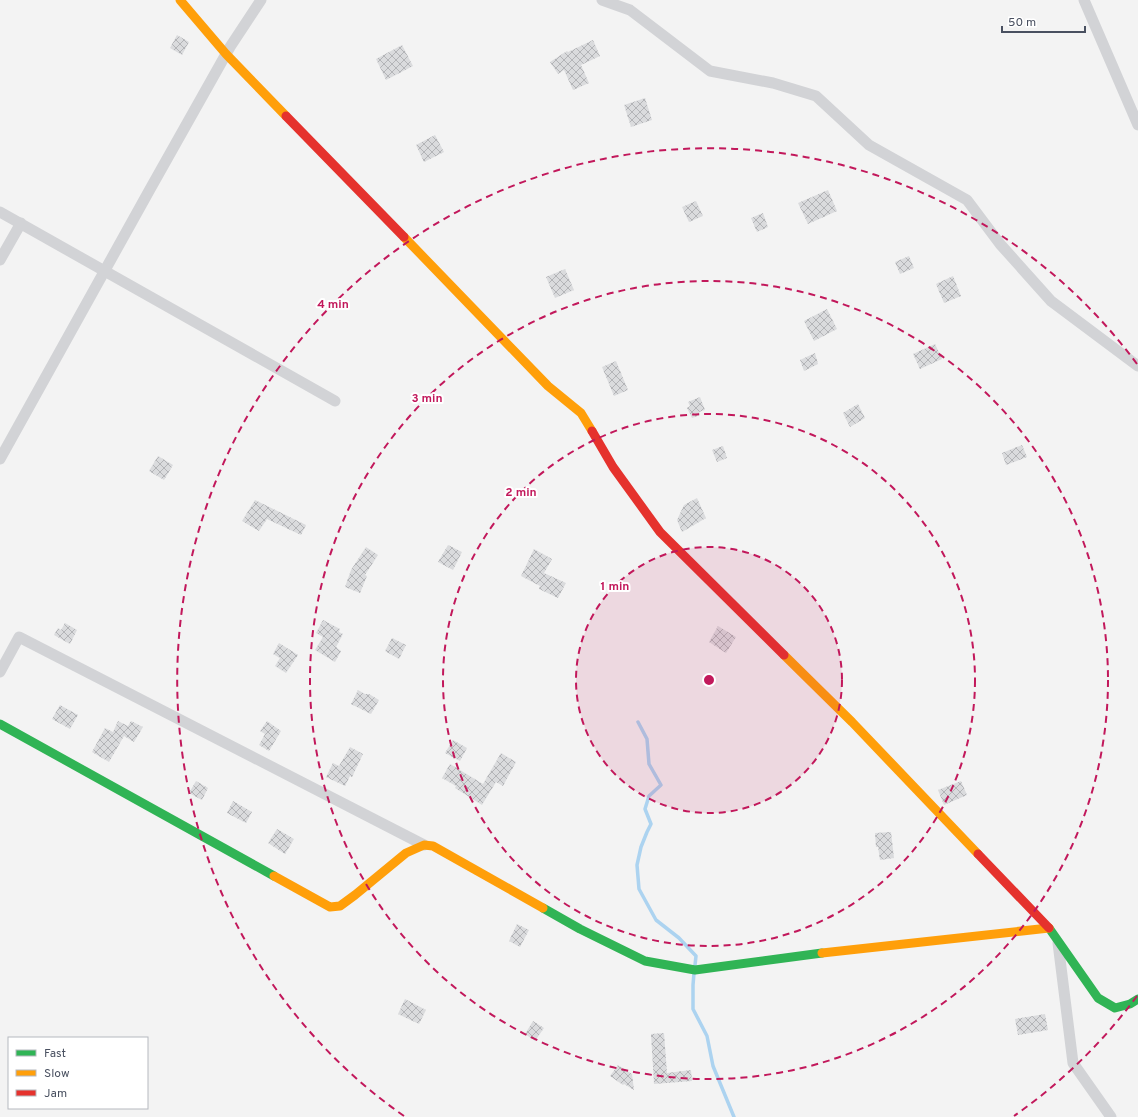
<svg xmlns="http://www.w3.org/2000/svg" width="1138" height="1117" font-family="Overpass,sans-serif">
<defs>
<pattern id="building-cross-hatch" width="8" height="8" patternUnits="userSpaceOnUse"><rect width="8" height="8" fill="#dadbdd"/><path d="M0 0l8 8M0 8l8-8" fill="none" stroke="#b3b4b7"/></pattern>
</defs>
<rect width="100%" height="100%" fill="#f3f3f3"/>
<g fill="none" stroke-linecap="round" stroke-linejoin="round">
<path stroke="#acd3f0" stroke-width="3.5" d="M638 722 647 739 649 764 661 785 649 796 645 809 651 824 647 832 641 847 637 865 639 889 656 920 679 938 696 956 695 965
M694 973 693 985V1009L707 1036 713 1066 734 1117"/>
</g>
<path fill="url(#building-cross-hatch)" d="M177 35 189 42 182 55 170 48Z
M593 40 600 56 581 65 589 83 573 90 564 70 558 74 550 62 567 51 568 52Z
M402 45 413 66 386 80 376 59Z
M645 98 652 120 631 127 624 105Z
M435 135 444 152 424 162 416 145Z
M828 190 837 211 808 224 798 203Z
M696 201 703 216 689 222 682 207Z
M763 213 768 227 757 232 751 218Z
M909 256 914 268 900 274 895 262Z
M565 269 574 290 555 298 546 277Z
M953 276 961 296 944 303 936 284Z
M827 309 837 329 814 341 804 321Z
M935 344 942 359 920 369 913 354Z
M815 353 818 364 804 371 800 360Z
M616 361 628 390 614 396 602 367Z
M700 397 705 410 699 412 700 415 692 418 687 408 690 406 688 402Z
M858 404 865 418 850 427 843 413Z
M1022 445 1027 457 1006 465 1002 453Z
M723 446 727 458 717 462 712 450Z
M158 456 173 465 164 480 149 471Z
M697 498 706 518 682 532 677 520 684 505Z
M255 500 306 525 301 535 267 519 259 531 242 521Z
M448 545 462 552 453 570 438 562Z
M366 547 378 555 365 575 367 576 360 593 345 587 351 570Z
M534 549 552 559 544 573 566 583 558 598 539 589 540 586 521 576Z
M323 620 340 629 339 632 343 634 336 647 341 651 335 662 315 650 323 637 316 633Z
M65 623 77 630 70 644 54 635 58 628 61 630Z
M718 626 736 637 726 653 709 642Z
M392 638 406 645 399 659 385 651Z
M279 643 298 655 286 673 275 666 280 658 273 654Z
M358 690 365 694H369L379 700 371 714 351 704Z
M60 705 78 715 70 729 52 719Z
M118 721 128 726 131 721 143 727 134 742 124 736 109 762 92 752 105 728 113 732Z
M267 721 281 731 269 751 259 745 265 734 260 731Z
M453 740 467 748 460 761 445 753Z
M350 747 363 754 352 777 350 776 345 786 326 777 333 763 339 766Z
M501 753 516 762 503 786 496 782 482 805 455 788 456 786 442 778 450 764 483 784Z
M196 781 208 788 202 800 189 793Z
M961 781 967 795 944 805 938 790Z
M233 801 252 812 246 823 227 813Z
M277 829 294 839 285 854 268 843Z
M891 832 894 858 880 860 878 847H876L875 833Z
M517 924 529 930 520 947 509 941Z
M405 999 426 1010 419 1024 398 1014Z
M1045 1014 1048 1030 1018 1035 1015 1019Z
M533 1021 544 1028 535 1041 525 1034Z
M664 1033 667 1073 691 1070 692 1081 654 1084 651 1034Z
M618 1065 632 1074 634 1090 624 1084 623 1085 610 1076Z"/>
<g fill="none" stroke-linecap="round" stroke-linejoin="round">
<path stroke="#d2d3d6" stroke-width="11" d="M602 0 630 10 710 71 773 83 816 96 869 145 967 200 1000 244 1051 301 1138 366
M1084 0 1138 125
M0 212 335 401
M0 260 21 223
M0 459 149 191 230 47 261 0
M0 672 19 637 424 845
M1058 943 1073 1063 1111 1117"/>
<path stroke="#30b455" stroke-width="9" d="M0 724 274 876
M543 908 580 929 645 961 695 970 822 953
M1049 928 1098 998 1115 1008 1130 1004 1138 999"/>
<path stroke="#ff9f0a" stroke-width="9" d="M180 0 226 54 286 116
M404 237 548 386 581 413 592 431
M784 655 852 722 978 854
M274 876 330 907 340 906 355 895 406 853 424 845 433 846 543 908
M822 953 1049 928"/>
<path stroke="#e5322d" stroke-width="9" d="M286 116 404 237
M592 431 613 467 660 532 784 655
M978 854 1049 928"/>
</g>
<circle cx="709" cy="680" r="133" fill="#c2185b" fill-opacity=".12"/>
<g fill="none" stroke="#c2185b" stroke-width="2" stroke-dasharray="7 5">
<circle cx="709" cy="680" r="133"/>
<circle cx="709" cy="680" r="266"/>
<circle cx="709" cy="680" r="399"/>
<path d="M1137 996A532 532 0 0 1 1014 1116M404 1116A532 532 0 1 1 1137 364"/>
</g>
<circle cx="709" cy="680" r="6" fill="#c2185b" stroke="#fff" stroke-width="2"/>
<g font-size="12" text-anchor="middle" font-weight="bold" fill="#c2185b" stroke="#fff" stroke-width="4" stroke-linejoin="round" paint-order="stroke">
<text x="333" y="308">4 min</text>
<text x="427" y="402">3 min</text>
<text x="521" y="496">2 min</text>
<text x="615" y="590">1 min</text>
</g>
<rect x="8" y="1037" width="140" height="72" fill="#ffffff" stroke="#b6b9bf"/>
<rect x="16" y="1050" width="20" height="6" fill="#30b455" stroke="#b6b9bf"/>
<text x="44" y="1057" font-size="12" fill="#495060">Fast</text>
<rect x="16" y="1070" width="20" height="6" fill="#ff9f0a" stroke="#b6b9bf"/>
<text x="44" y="1077" font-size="12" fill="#495060">Slow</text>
<rect x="16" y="1090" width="20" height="6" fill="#e5322d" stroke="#b6b9bf"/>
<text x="44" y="1097" font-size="12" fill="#495060">Jam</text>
<path d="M1002 26v6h83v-6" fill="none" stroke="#495060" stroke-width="2"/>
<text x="1008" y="26" font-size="12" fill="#495060" stroke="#ffffff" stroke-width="3" paint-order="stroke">50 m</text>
</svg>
